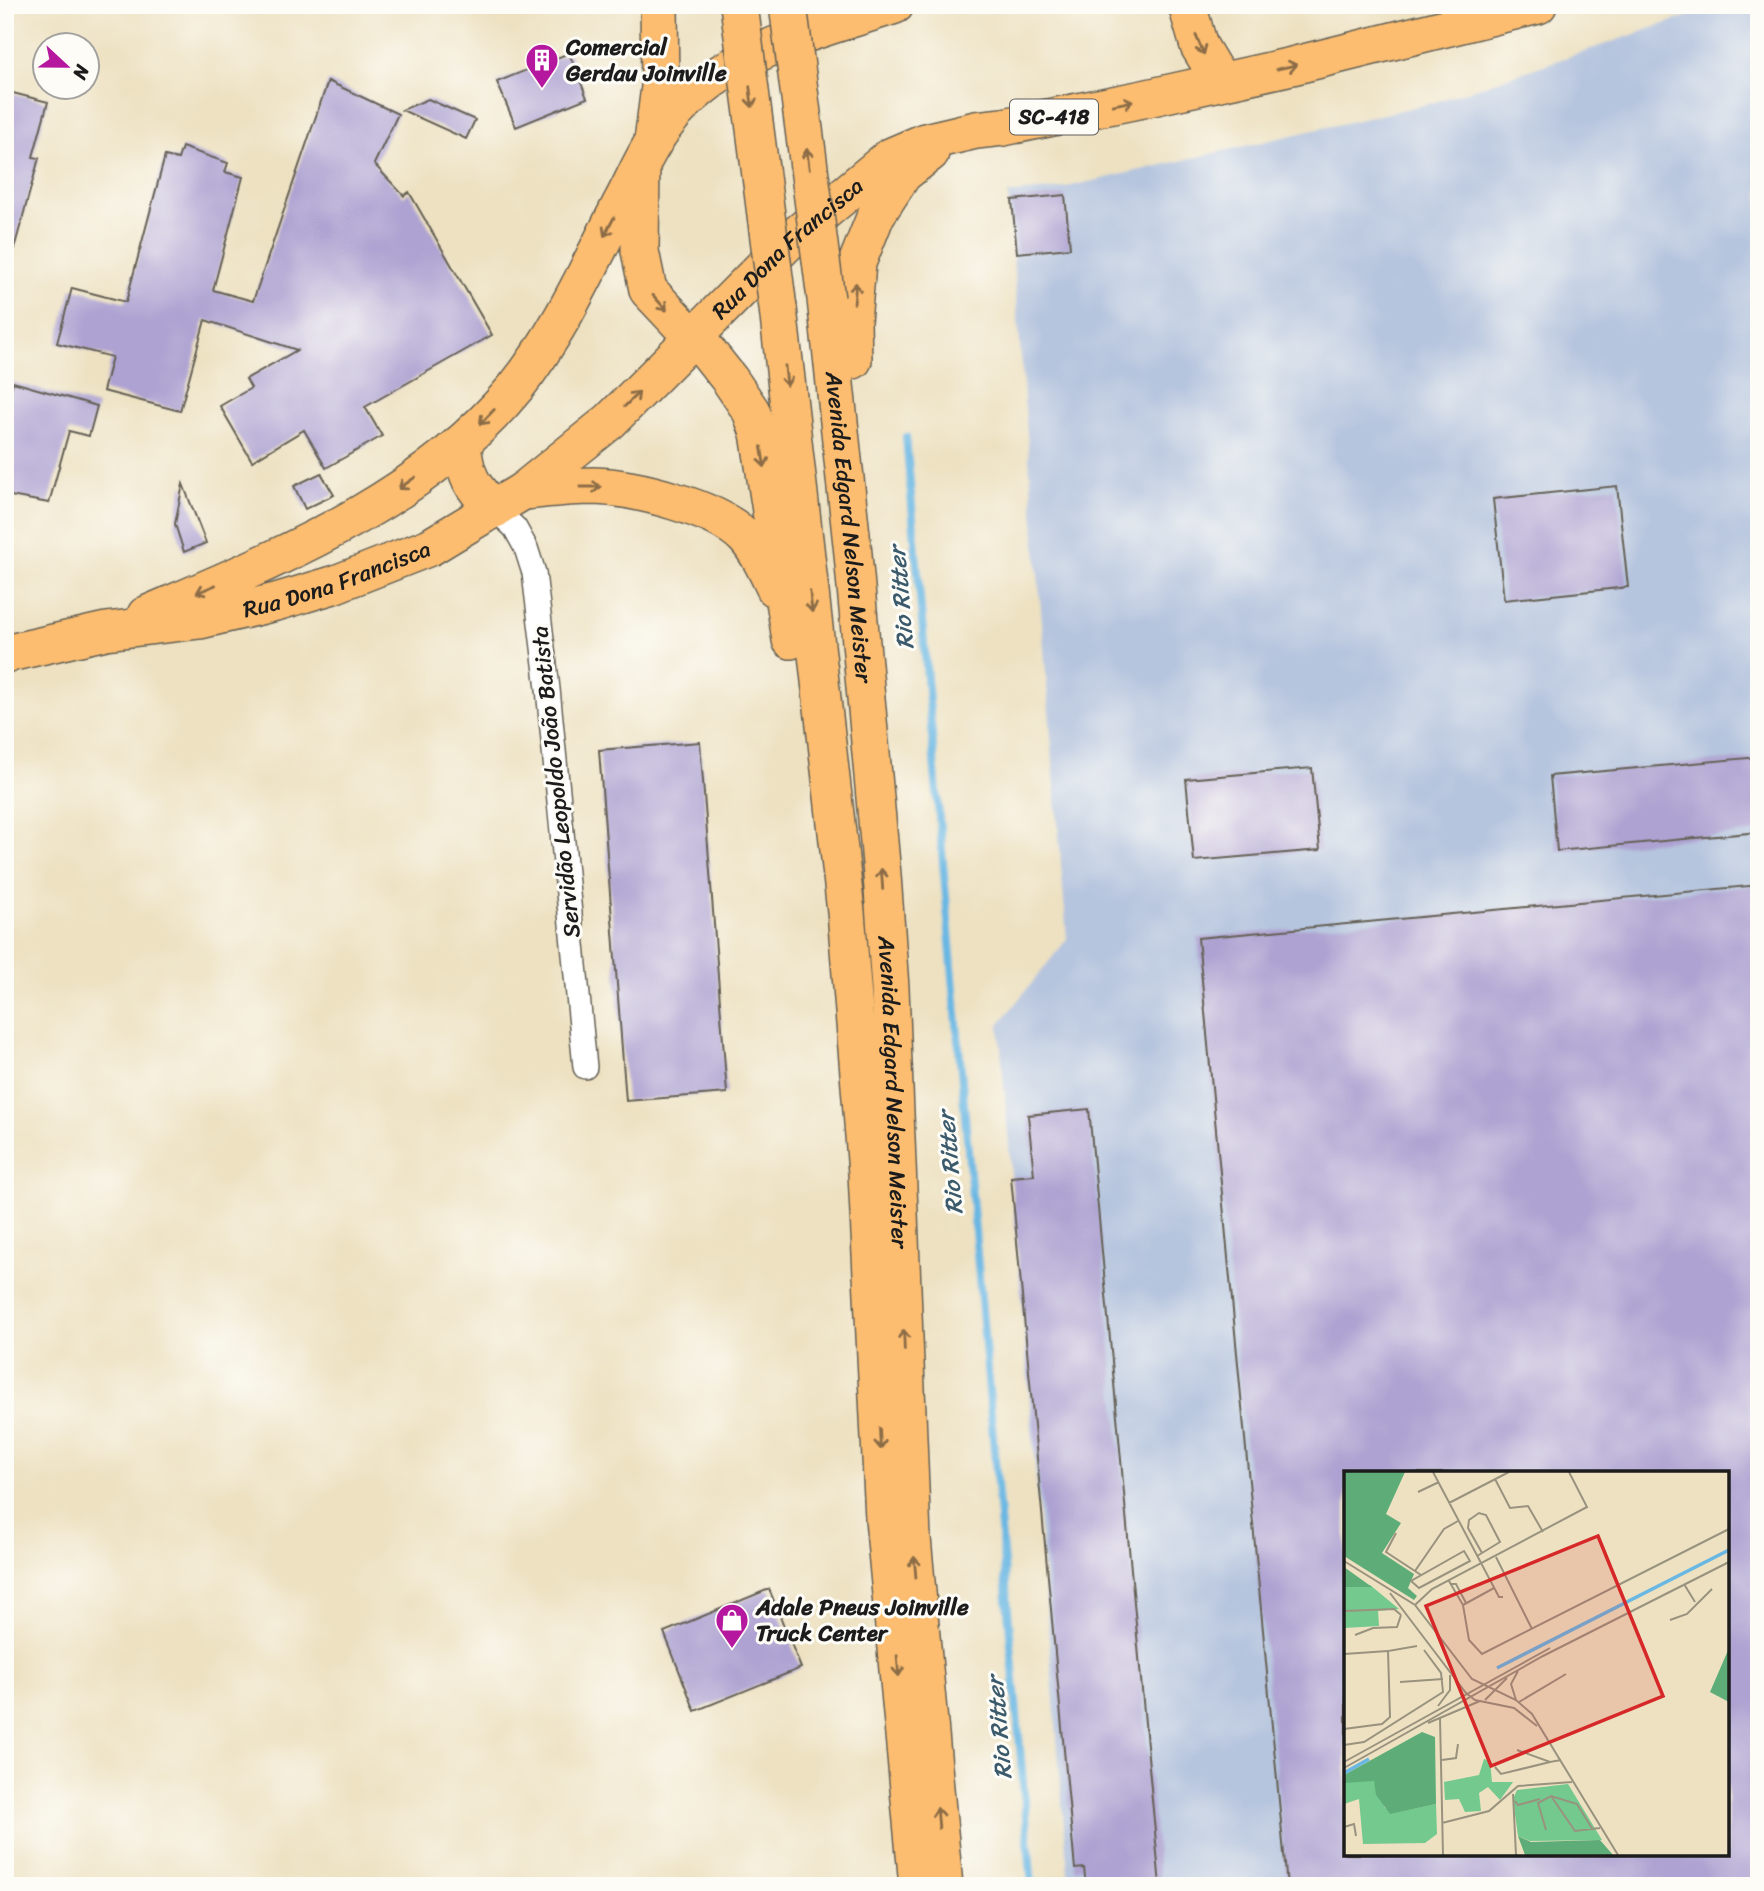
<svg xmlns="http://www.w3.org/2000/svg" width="1764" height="1891" font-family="Sriracha,sans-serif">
<rect width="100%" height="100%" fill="#fdfcf7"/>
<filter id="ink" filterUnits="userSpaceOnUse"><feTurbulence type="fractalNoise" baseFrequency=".0143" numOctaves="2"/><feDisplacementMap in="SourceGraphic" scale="14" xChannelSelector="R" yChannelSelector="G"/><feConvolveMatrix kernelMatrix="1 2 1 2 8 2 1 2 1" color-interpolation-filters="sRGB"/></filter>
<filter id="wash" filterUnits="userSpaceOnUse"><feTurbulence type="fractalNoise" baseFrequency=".00686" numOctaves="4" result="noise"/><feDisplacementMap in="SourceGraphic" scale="28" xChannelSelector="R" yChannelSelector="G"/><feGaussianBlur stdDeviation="1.57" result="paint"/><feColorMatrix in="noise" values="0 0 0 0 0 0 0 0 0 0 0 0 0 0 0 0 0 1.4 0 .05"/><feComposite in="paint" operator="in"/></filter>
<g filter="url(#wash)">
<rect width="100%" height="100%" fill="#ede1c1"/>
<path fill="#b6c5de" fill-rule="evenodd" d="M1720 5H1759V1886H1069L999 1024 1067 939 1008 194 1058 189 1432 103ZM1346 1473H1727V1854H1346Z"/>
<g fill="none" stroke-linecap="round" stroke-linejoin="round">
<path stroke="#69b7e3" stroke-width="8" d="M906 437 1032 1886"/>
</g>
<g id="blocks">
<path fill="#ada2d1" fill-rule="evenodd" d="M569 53 587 98 516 127 497 82Z
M328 81 398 114 374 164 404 196 409 192 492 335 365 407 382 436 326 468 304 430 252 461 220 406 251 388 246 379 297 350 205 320 180 411 103 391 112 357 57 343 72 288 126 302 165 156 178 159 182 147 228 163 225 172 243 177 213 290 253 301Z
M5 91 48 102 33 157 39 158 12 256 5 255Z
M428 99 475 120 466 139 402 110Z
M1065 195 1070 248 1017 253 1012 200Z
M13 382 97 406 89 436 69 431 49 503 5 495V409Z
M321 473 334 495 305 509 294 486Z
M183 484 206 543 184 552 175 524Z
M1617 486 1628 587 1504 600 1493 499Z
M700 742 727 1093 626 1101 599 750Z
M1759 757V832L1557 851 1550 776Z
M1312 768 1320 850 1194 861 1186 779Z
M1759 885V1886H1287L1198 938ZM1346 1473H1727V1854H1346Z
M1089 1109 1148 1756 1160 1886H1086L1084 1868 1075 1869 1011 1177 1034 1175 1028 1115Z
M769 1589 801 1668 695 1711 664 1632Z"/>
</g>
</g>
<g filter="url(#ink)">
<use href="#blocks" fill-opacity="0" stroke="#656156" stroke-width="2"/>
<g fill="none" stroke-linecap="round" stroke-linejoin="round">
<defs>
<path id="minor" d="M495 509 515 528 526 548 534 573 548 689 585 1067"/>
<g id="primary">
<path d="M1187 5 1199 46 1220 81"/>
<path d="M653 141 660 87 659 5"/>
<path d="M641 166 640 251 648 290 681 325 695 336 730 380 751 411 759 433 791 640"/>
<path id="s1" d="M826 299 853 554 882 875 890 988 912 1538 944 1886"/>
<path d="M778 308 846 912 867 1173 884 1519 918 1886"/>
<path d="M853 360 852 322 857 263 876 215 903 174 930 153"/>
<path d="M462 443C465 475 471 487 495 509"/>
<path d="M523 491C546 489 570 486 594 486 634 487 717 508 745 537 758 551 767 571 775 588"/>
<path d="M146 615C278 558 423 501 516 387 560 332 589 266 621 204 632 184 641 162 653 143 669 115 696 89 723 72 776 39 836 24 895 5"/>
<path id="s2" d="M5 654 106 631 200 620 276 602 333 585 430 547 523 491 610 421 788 242 890 157 925 142 976 130 1003 127 1143 99 1292 66 1538 5"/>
</g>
</defs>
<use href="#minor" stroke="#656156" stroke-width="26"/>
<use href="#primary" stroke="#656156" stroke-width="40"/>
<use href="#minor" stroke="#fff" stroke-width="23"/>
<use href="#primary" stroke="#fcbd6f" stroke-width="37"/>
<defs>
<path id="primary-bridge" d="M739 5 778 308
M788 5 826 299"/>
</defs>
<use href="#primary-bridge" stroke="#656156" stroke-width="40" stroke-linecap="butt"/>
<use href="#primary-bridge" stroke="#fcbd6f" stroke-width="37"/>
</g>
<defs><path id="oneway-shaft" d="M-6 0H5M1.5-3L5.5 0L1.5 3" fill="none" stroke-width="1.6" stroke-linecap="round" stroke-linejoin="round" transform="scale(1.75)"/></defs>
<g stroke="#8c6c46">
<use href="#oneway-shaft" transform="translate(1200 45) rotate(67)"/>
<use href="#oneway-shaft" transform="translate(1287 67) rotate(-12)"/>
<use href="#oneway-shaft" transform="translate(751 97) rotate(83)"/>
<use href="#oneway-shaft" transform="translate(1123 103) rotate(-11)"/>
<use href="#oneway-shaft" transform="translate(808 159) rotate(-97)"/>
<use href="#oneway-shaft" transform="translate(609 227) rotate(118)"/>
<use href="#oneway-shaft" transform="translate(855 293) rotate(-85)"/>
<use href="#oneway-shaft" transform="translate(660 303) rotate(48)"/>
<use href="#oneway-shaft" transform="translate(786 376) rotate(84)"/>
<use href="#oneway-shaft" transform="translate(632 399) rotate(-45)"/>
<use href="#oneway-shaft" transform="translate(487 417) rotate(134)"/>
<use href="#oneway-shaft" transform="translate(763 457) rotate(81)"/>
<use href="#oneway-shaft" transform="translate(407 483) rotate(145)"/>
<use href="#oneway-shaft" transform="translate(591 487)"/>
<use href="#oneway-shaft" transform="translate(206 589) rotate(157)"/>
<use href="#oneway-shaft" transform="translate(811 602) rotate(84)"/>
<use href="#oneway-shaft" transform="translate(882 879) rotate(-94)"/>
<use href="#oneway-shaft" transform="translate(904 1340) rotate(-92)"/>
<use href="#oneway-shaft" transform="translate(880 1439) rotate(87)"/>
<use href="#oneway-shaft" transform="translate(915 1567) rotate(-95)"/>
<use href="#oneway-shaft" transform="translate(898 1666) rotate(85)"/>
<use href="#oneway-shaft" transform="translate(938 1818) rotate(-95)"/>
</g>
</g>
<defs>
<symbol id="building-pin" viewBox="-11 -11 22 30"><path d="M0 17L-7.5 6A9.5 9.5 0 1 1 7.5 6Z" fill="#b5179e" stroke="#fdfcf7"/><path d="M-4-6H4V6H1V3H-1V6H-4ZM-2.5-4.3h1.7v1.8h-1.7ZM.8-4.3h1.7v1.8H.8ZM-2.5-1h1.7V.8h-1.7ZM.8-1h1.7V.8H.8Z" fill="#fff"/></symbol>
<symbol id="shop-pin" viewBox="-11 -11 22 30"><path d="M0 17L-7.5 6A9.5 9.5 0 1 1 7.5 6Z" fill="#b5179e" stroke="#fdfcf7"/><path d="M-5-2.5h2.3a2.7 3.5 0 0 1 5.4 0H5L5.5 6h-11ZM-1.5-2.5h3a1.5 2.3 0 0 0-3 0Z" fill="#fff"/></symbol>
</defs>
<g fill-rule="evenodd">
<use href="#building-pin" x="523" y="41" width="38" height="52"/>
<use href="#shop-pin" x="713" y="1601" width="38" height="52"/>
</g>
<g text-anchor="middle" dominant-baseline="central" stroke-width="6" stroke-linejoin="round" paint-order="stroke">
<rect fill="#fdfcf7" stroke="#605f5e" stroke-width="2" x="1010" y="99.5" width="88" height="35" rx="5"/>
<g font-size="21" font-weight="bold" fill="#1c1c1c">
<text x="1054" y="117">SC-418</text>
</g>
<g font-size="23" font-weight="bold" fill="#1c1c1c" stroke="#fdfcf7" text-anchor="start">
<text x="566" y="47">Comercial<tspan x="566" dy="26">Gerdau Joinville</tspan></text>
<text x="756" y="1607">Adale Pneus Joinville<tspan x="756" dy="26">Truck Center</tspan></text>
</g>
<g font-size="23" fill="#1c1c1c" stroke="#fdfcf7">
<text stroke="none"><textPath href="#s2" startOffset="908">Rua Dona Francisca</textPath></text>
<text stroke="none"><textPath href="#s1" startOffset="229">Avenida Edgard Nelson Meister</textPath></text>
<text stroke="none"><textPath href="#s2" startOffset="341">Rua Dona Francisca</textPath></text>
<text transform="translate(556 782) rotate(-96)">Servidão Leopoldo João Batista</text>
<text stroke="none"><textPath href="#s1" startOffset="796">Avenida Edgard Nelson Meister</textPath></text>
</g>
<g font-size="24" font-style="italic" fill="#3b5a6c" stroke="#fdfcf7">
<text transform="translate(901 598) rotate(-95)">Rio Ritter</text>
<text transform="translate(950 1163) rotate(-95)">Rio Ritter</text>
<text transform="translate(999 1728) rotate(-95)">Rio Ritter</text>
</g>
</g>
<g transform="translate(1344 1471)">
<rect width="385" height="385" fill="#ede1c1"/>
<path d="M26 114 55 138 34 140 35 155 0 157V115ZM140 288 146 290 148 311H169L156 329 144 316 135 322 137 340 121 341 115 328 101 329 100 311 135 304ZM18 308 30 310 41 337 53 341 92 333 93 363 81 372 19 373 15 328 0 333V312ZM224 313 258 369 186 370 174 365 169 328 173 319Z" fill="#73c98e"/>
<path d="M0 1H61L42 43 57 52 38 82 70 103 64 117 73 125 70 129 0 85ZM0 96 28 116H0ZM385 177V231L366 221ZM78 261 91 266 92 333 46 343 32 324 30 310 0 312V304ZM174 365 187 371 256 369 269 384H181Z" fill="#5ead79"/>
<path fill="none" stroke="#69b7e3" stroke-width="3.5" d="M153 197 385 79M0 302 25 288"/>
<path fill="none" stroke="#99927f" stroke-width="2" d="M89 1 155 126H159M151 8 166 37 184 35 199 61M74 21 95 11M105 32 165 1M52 62 42 81 77 104M120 80 126 90 75 117 67 110ZM133 85 138 82 124 57 125 49 135 42 142 44 156 71 138 82M152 86 188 158M0 90 71 134 128 208 172 229 188 243 274 384M71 100 100 58 114 50M105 110 119 134 125 169 138 183 385 58M107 113H112L122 132M340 113 351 131M46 122 122 222 131 229 170 237 193 255M71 134 88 118 243 36 225 1M119 134 150 117M0 140 50 138 57 144M326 149 343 143 368 118M11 164 29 157 53 156 57 144M0 183 44 180M56 211 99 208M141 229 163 207M172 229 167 213 174 200M175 231 222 203M94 235 106 219V204M96 247 99 384M84 252 136 230M0 258 38 253 46 246 44 180 73 175M0 274 20 271 99 221 97 202 80 179M173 279 206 291 217 289M98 289 112 287 114 273M0 291 206 177M151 296 157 303 206 291M0 297 199 185 385 91M169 323 172 384M207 325 231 360 256 357M171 330 174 334 196 328M98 352 145 340 174 315 228 311M0 356 10 353 12 365M202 359 194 332 207 325 233 333 249 359"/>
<path fill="#d62828" fill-opacity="0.15" stroke="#d62828" stroke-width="3.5" d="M254 65 319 225 147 295 82 135Z"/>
<rect width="385" height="385" fill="none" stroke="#1c1c1c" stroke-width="3.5"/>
</g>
<rect width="1764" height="1891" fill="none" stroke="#fdfcf7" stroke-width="28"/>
<g transform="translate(66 66) rotate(112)"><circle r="33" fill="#fdfcf7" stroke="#a3a29f" stroke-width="2"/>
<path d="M0-5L12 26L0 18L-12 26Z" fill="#b5179e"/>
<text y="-10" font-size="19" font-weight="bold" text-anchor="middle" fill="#1c1c1c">N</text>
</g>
</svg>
